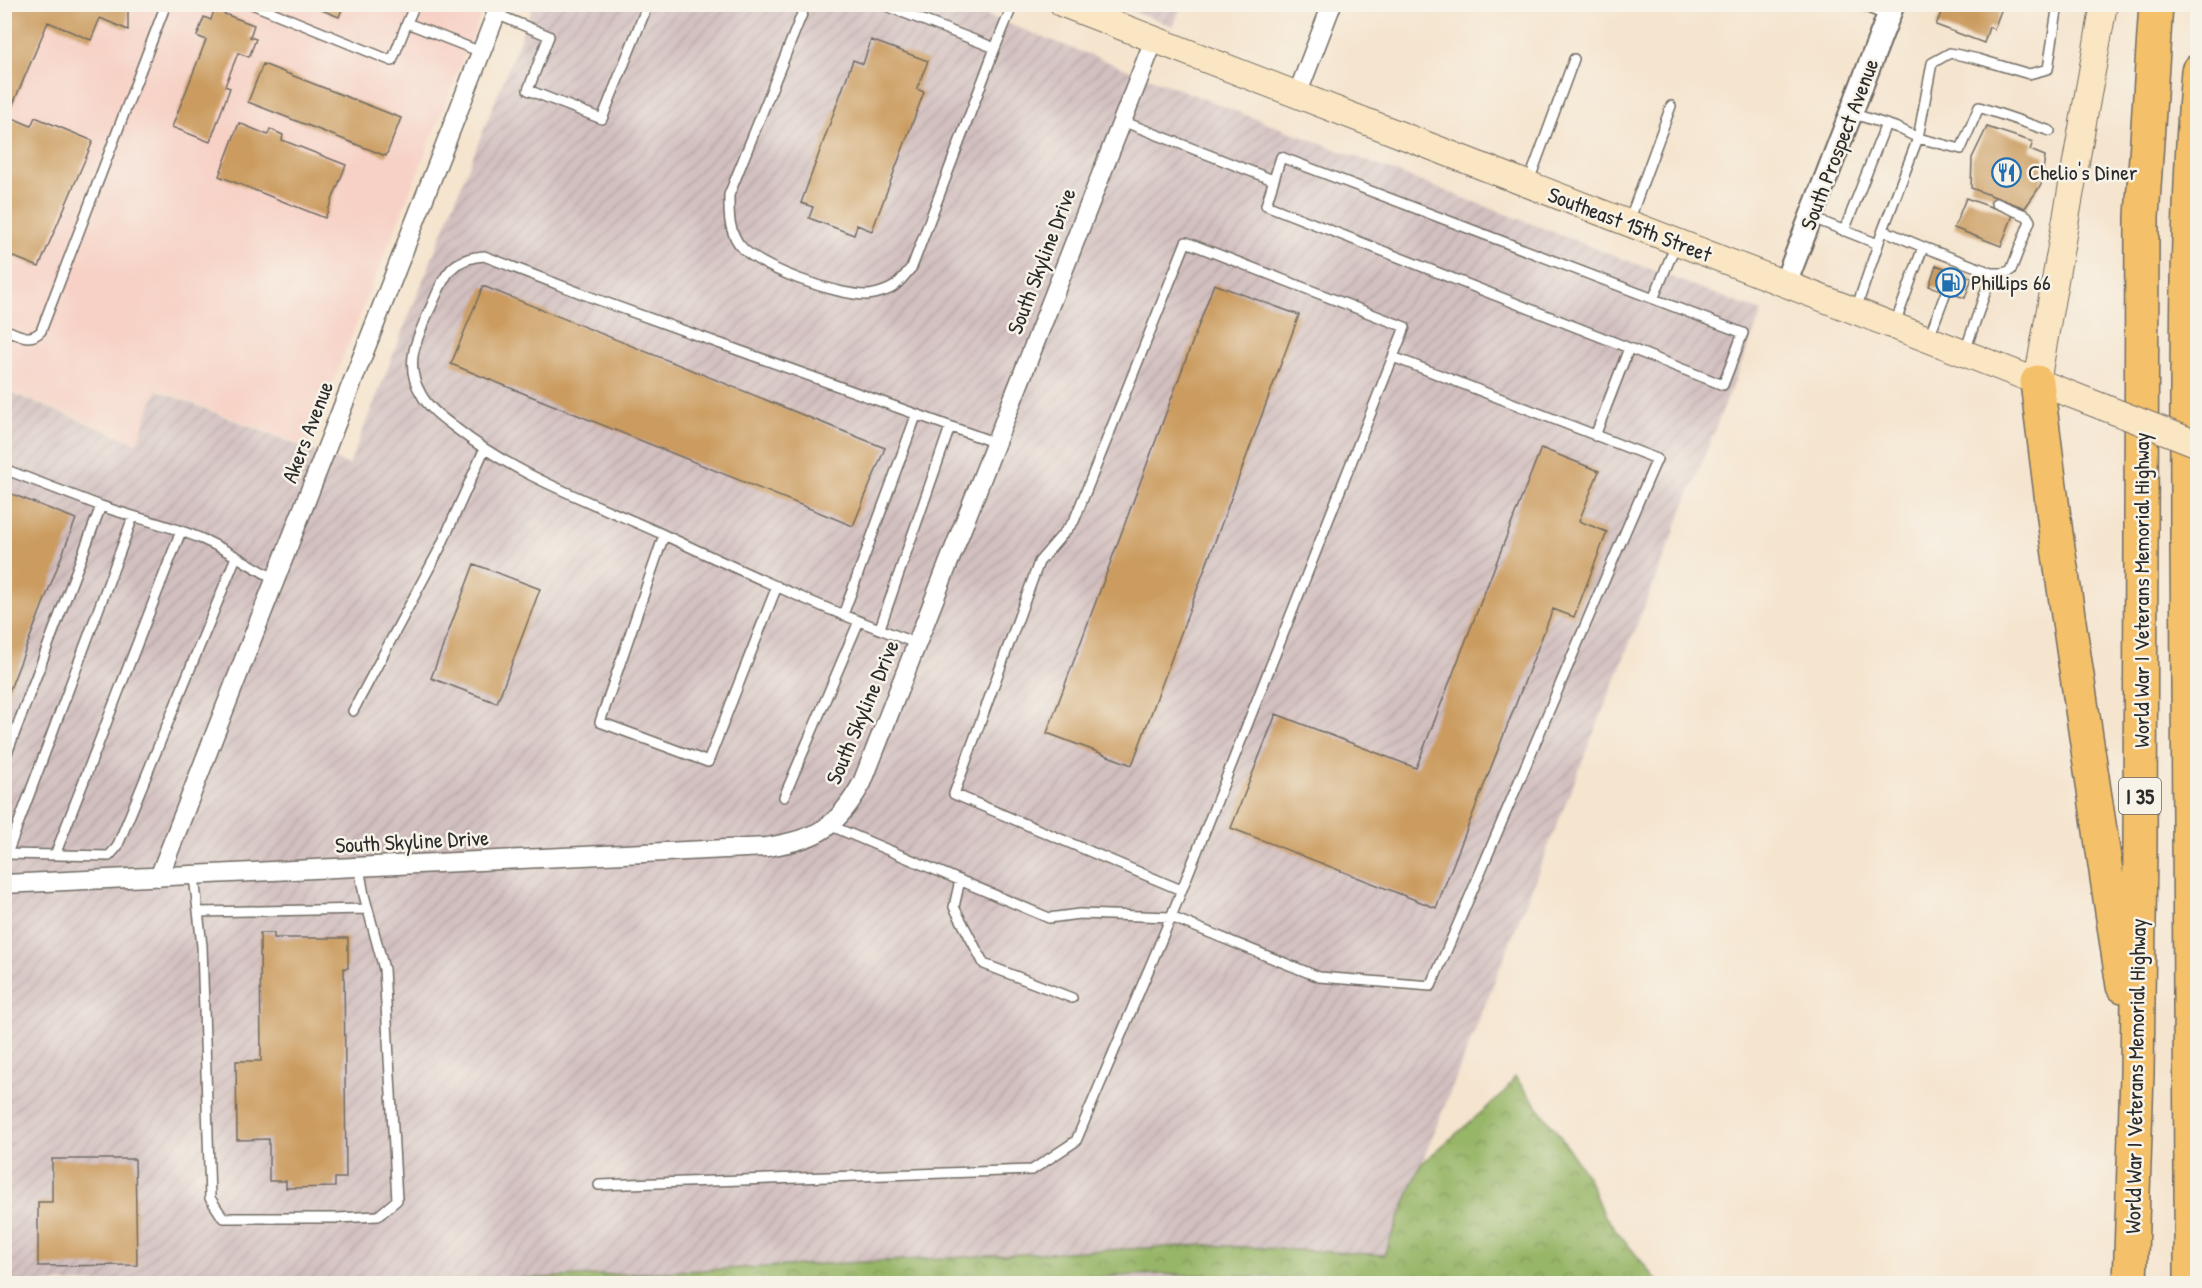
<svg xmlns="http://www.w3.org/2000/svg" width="2202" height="1288" font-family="'Patrick Hand',sans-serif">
<defs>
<pattern id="industrial-furrows" width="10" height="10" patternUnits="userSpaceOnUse" patternTransform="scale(1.5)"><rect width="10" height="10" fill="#d2bfbf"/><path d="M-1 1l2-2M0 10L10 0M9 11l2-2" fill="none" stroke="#b4a4a4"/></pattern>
<pattern id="forest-crowns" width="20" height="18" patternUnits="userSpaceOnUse" patternTransform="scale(1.5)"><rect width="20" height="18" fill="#98b668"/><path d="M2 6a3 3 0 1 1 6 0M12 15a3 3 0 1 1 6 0" fill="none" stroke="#7c9456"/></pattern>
</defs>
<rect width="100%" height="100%" fill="#f7f3e8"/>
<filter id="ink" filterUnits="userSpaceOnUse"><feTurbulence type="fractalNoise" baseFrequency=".0167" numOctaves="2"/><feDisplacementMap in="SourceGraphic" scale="12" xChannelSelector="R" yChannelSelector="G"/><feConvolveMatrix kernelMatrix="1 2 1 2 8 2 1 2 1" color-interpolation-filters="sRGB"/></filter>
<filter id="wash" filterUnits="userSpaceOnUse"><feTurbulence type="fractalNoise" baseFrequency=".008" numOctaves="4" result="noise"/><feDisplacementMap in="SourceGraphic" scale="24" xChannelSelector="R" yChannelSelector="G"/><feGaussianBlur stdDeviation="1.35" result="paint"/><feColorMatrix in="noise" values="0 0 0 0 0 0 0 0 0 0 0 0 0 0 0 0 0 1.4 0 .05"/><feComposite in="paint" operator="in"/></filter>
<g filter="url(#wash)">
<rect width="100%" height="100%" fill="#f5e4ce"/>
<path fill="#f7d1c6" d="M4 5H485L307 447 158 389 137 442 5 389Z"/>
<path fill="url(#industrial-furrows)" d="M534 4 959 5 1762 312 1385 1255 1208 1245 491 1283H5L4 390 137 443 157 390 349 465Z
M1117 5H1182L1173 26Z"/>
<path fill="#d2bfbf" d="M1156 1274 1271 1278 1326 1283 784 1284Z"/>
<path fill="url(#forest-crowns)" stroke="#62704a" stroke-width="1.5" d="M1515 1077 1555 1129 1587 1176 1603 1214 1659 1283 1326 1284 1271 1278 1156 1274 963 1284 442 1283 1208 1245 1384 1255 1421 1164 1504 1093Z"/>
<g id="blocks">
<path fill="#cb9b5e" d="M4 4H128V30L100 18 91 40 48 22 8 116 31 126 35 117 93 141 39 267 4 253Z
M307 4H344L339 17Z
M1938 4H1998L1997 6 2002 8 1994 29 1989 27 1984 43 1936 25 1941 13 1936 11Z
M214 10 254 25 250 37 256 39 249 57 238 53 225 86 230 88 210 142 172 127 206 40 197 36 204 17 211 20Z
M871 40 928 61 917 89 924 92 872 231 857 225 854 235 809 218 813 207 801 203 853 60 863 64Z
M263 64 401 118 386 156 248 102Z
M239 123 268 135 270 129 283 135 282 140 346 165 325 218 219 176Z
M1987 127 2033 142 2030 150 2045 156 2041 185 2025 208 1971 188 1972 158Z
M1966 198 2013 215 2001 246 1954 228Z
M1936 265 1972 278 1965 298 1929 286Z
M1214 284 1299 315 1132 765 1047 733Z
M483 286 885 448 853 526 451 364Z
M1541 448 1599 471 1579 521 1607 532 1574 617 1553 609 1436 908 1231 828 1276 714 1416 768Z
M4 491 76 519 5 702H4Z
M474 564 540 589 497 703 431 678Z
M260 933H274V938H348V968H344L346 1178H335V1187L286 1188V1181H269V1139L237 1140 236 1061H261Z
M52 1159H135L137 1265 38 1266V1202H52Z"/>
</g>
</g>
<g filter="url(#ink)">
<use href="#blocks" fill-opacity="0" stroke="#726c64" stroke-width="1.5"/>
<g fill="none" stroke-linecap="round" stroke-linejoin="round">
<defs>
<path id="service" d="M252 4 392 61 407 23
M415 4 407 23 481 52
M806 4 729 195C729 214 728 228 739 244 757 268 836 295 866 295 873 295 887 291 893 287 900 283 906 273 912 267L995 48
M881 4 995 48 1013 4
M496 14 549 36 528 90 602 119 648 4
M1851 113 1898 128 1918 138 1932 63 1950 53 1978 59 2029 74 2048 69 2058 4
M1122 121 1273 180
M1281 157 1743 333 1723 385 1266 205Z
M1528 184 1574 59
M1810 217 1878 244
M1629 221 1671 106
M1883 230 1923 247
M1844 231 1886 124
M1992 273H2004L2011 270 2030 221 2027 216 1996 203
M1654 297 1676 244
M1856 309 1883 230 1918 138 1961 149 1979 107 2050 131
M1895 324 1923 247 1992 273 1965 351
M4 329C17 334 30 343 41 331L166 4
M1929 337 1946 292
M1595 436 1629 348
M4 469 101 506
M133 517 7 854 109 856 117 847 236 557
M664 535 600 722 708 762 777 586
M843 615 916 416
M880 628 950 427
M917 644C886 631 855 620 824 607 769 584 716 559 662 534 592 502 518 477 457 429 444 419 429 409 421 394 403 364 417 338 430 309 444 279 447 259 484 256L596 299 996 443
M353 711 440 548 484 450
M4 761 101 506C135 518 170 525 202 539 228 550 251 566 275 579
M784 797 859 621
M55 855 181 531
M194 876 202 946 210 1198 223 1218H337L378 1216 397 1200 384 969 364 895 359 867
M960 880 954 907 984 964 1072 998
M1181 890 954 794 1039 562 1074 521 1186 242 1405 327 1393 357 1657 459C1580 634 1508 811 1431 986L1319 977 1171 917 1393 357
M199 912 368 909
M599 1185 1032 1170 1076 1141 1171 917 1079 914 1049 918 829 825"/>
<path id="minor" d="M1870 4 1890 12
M1297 95 1332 4
M159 877 500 4
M4 884 767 847C817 839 837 828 862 783L1154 40"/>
<path id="tertiary" d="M1785 284 1893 4"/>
<path id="secondary" d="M1063 4 2103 407
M2037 382 2104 4"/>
<path id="motorway" d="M2037 382 2056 534 2123 986
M2130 1284 2137 1074 2140 847 2142 217 2156 4
M2191 1284C2192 1036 2188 788 2187 540 2187 384 2185 226 2198 71"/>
</defs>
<use href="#service" stroke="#726c64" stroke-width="12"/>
<use href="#minor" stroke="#726c64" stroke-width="21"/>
<use href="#tertiary" stroke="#726c64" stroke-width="26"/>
<use href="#secondary" stroke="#726c64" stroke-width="28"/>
<use href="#motorway" stroke="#726c64" stroke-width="36"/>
<use href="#service" stroke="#fff" stroke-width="9"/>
<use href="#minor" stroke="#fff" stroke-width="18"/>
<use href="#tertiary" stroke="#fff" stroke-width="22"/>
<use href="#secondary" stroke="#fbe6c3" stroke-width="26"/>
<use href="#motorway" stroke="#f4c16a" stroke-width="33"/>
<defs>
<path id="secondary-bridge" d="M2103 407 2198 444"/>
</defs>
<use href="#secondary-bridge" stroke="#726c64" stroke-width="28" stroke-linecap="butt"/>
<use href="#secondary-bridge" stroke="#fbe6c3" stroke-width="26"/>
</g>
</g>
<defs>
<symbol id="restaurant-ring" viewBox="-11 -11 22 22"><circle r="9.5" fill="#f7f3e8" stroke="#1f6fb2" stroke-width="1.5"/><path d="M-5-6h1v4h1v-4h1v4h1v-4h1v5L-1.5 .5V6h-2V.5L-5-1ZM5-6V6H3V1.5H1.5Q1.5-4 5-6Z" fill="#1f6fb2"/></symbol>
<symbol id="fuel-ring" viewBox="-11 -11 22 22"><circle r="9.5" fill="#f7f3e8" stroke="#1f6fb2" stroke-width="1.5"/><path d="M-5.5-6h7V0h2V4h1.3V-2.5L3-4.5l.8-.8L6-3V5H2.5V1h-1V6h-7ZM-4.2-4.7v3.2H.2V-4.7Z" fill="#1f6fb2"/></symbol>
</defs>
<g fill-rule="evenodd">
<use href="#restaurant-ring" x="1990" y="156" width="33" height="33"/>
<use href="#fuel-ring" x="1934" y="266" width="33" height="33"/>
</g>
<g text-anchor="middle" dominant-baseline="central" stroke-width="5" stroke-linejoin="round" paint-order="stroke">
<rect fill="#f7f3e8" stroke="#686764" stroke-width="1.5" x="2119" y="778" width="42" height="36" rx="4.5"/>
<g font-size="21" font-weight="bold" fill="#2b2b2b">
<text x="2140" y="796">I 35</text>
</g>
<g font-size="22" fill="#2b2b2b" stroke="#f7f3e8">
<text transform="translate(1839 144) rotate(-69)">South Prospect Avenue</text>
<text transform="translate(1630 224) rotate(21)">Southeast 15th Street</text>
<text transform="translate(1041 261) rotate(-69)">South Skyline Drive</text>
<text transform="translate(307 432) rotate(-69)">Akers Avenue</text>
<text transform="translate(2141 590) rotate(-90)">World War I Veterans Memorial Highway</text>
<text transform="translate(862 712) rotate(-67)">South Skyline Drive</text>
<text transform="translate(412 841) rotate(-3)">South Skyline Drive</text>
<text transform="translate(2135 1076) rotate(-89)">World War I Veterans Memorial Highway</text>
</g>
<g font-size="22" fill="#2b2b2b" stroke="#f7f3e8" text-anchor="start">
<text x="2028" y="172">Chelio's Diner</text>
<text x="1971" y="282">Phillips 66</text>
</g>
</g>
<rect width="2202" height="1288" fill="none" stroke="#f7f3e8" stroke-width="24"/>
</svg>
